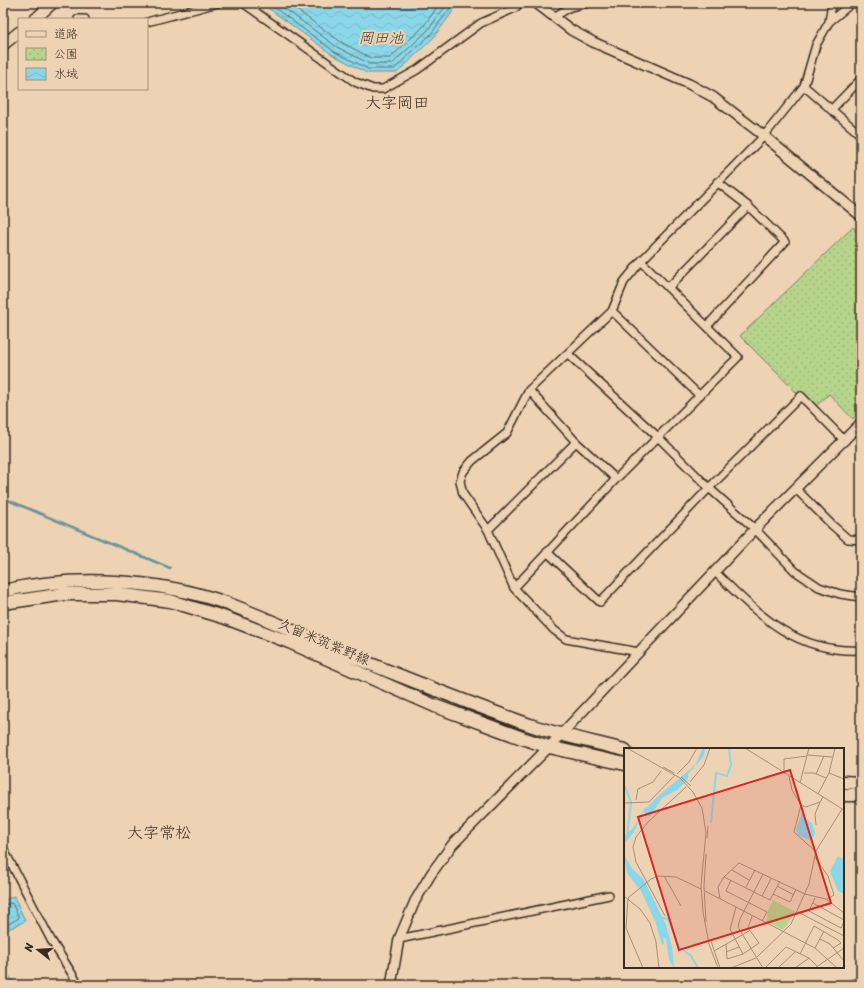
<svg xmlns="http://www.w3.org/2000/svg" width="864" height="988" font-family="Sriracha,'Klee One',sans-serif">
<defs>
<pattern id="park-dots" width="8" height="8" patternUnits="userSpaceOnUse"><rect width="8" height="8" fill="#b7d48c"/><path d="M2 2h.1M6 6h.1" fill="none" stroke="#9eb678" stroke-width="1.8" stroke-linecap="round"/></pattern>
<pattern id="water-waves" width="16" height="10" patternUnits="userSpaceOnUse"><rect width="16" height="10" fill="#8ad7e9"/><path d="M0 5q4-4 8 0t8 0" fill="none" stroke="#78b9c7"/></pattern>
</defs>
<rect width="100%" height="100%" fill="#edd3b4"/>
<filter id="ink" filterUnits="userSpaceOnUse"><feTurbulence type="fractalNoise" baseFrequency=".025" numOctaves="2"/><feDisplacementMap in="SourceGraphic" scale="8" xChannelSelector="R" yChannelSelector="G"/><feConvolveMatrix kernelMatrix="1 2 1 2 8 2 1 2 1" color-interpolation-filters="sRGB"/></filter>
<g filter="url(#ink)">
<path fill="url(#park-dots)" stroke="#797f55" d="M853 227 861 237V411L853 419 829 394 813 409 740 336Z"/>
<path fill="url(#water-waves)" stroke="#6a9298" d="M261 3H459L434 37 397 73H367L333 55Z
M14 896 25 921 3 932V901Z
M3 968 16 985H4Z"/>
<g fill="none" stroke-linecap="round" stroke-linejoin="round">
<path stroke="#5b6f6f" stroke-width="1" d="M268 3 335 52 368 69H394L431 34 454 3
M277 3 337 47 370 64H392L427 31 448 3
M287 3 341 42 371 58H390L423 27 440 3
M3 905 12 903 19 918 3 927"/>
<path stroke="#6a9298" stroke-width="2.5" d="M3 498 170 568
M807 985 845 983 861 976"/>
<defs>
<path id="minor" d="M243 3 355 82 373 89H383L417 70 481 23 515 8 520 3
M554 17 570 7 588 3
M78 19H85
M147 22 218 3
M829 22 832 3
M804 86 861 135
M831 110 861 79
M668 288 748 206
M612 311 698 394
M707 326 785 242 748 206 717 182
M568 354 658 437 709 488 755 529 795 571 819 587 840 594 861 597
M529 390 576 442 616 479
M796 489 832 525 848 539 861 540
M488 530 576 442
M547 552 600 602 709 488 801 396 845 441
M715 572C759 615 795 653 861 650
M514 588 616 479 738 357 641 261
M639 652 566 639 554 630 514 588 488 530 463 494 460 481 463 472 472 461 507 433 529 390 612 311 624 282 641 261 764 136 804 86 816 45 829 22 852 3
M3 848 51 940 79 985
M399 939 609 895"/>
<path id="tertiary" d="M536 3 571 30 593 42 689 84 713 97 764 136 861 216
M391 985 399 939 415 901 431 874 452 845 549 747 755 529 861 423"/>
<path id="secondary" d="M35 19 53 3
M3 45 19 32"/>
<path id="primary" d="M3 591C73 575 158 579 226 603 274 621 320 644 368 663 423 685 478 707 533 726 563 736 594 742 625 750
M3 603 65 594H117L170 601 223 617 289 642 435 706 522 738 549 747 625 764
M843 782 861 783
M843 795H861"/>
</defs>
<use href="#minor" stroke="#3b2a1e" stroke-width="10"/>
<use href="#tertiary" stroke="#3b2a1e" stroke-width="12"/>
<use href="#secondary" stroke="#3b2a1e" stroke-width="13"/>
<use href="#primary" stroke="#3b2a1e" stroke-width="15"/>
<use href="#minor" stroke="#edd3b4" stroke-width="7"/>
<use href="#tertiary" stroke="#edd3b4" stroke-width="9"/>
<use href="#secondary" stroke="#edd3b4" stroke-width="10"/>
<use href="#primary" stroke="#edd3b4" stroke-width="12"/>
</g>
</g>
<g text-anchor="middle" dominant-baseline="central" stroke-width="4" stroke-linejoin="round" paint-order="stroke">
<g font-size="14" fill="#3b2a1e" stroke="#edd3b4">
<text transform="translate(324 642) rotate(23)">久留米筑紫野線</text>
</g>
<g font-size="15" font-style="italic" fill="#47443c" stroke="#edd3b4">
<text x="381" y="38">岡田池</text>
</g>
<g font-size="16" fill="#3b2a1e" stroke="#edd3b4">
<text x="397" y="102">大字岡田</text>
<text x="159" y="832">大字常松</text>
</g>
</g>
<g transform="translate(624 748)">
<rect width="220" height="220" fill="#edd3b4"/>
<path d="M149 152 172 164 159 182 142 173 144 168 142 166Z" fill="#b7d48c"/>
<path d="M79 0H81L80 8 64 26V31L53 42 38 50 26 69 19 63 10 84 0 96 1 87 10 79 19 62 22 59 25 60 24 58 32 50 71 17ZM179 61 181 71 188 75 191 85 188 93 174 87 172 82ZM0 106 7 119 20 132 42 177 48 199 50 220 45 212 42 191 39 189 40 196 38 197 31 173 17 143 3 125ZM214 108 220 111V146L214 143 206 123Z" fill="#8ad7e9"/>
<path fill="none" stroke="#8ad7e9" stroke-width="2" d="M0 36 7 54 3 88M87 75 92 25 103 28 107 17 105 0M37 170 44 171 55 199 67 208 74 220"/>
<path fill="none" stroke="#a68f78" stroke-width="1" d="M3 0 56 30 69 44 78 60 82 85 77 137 79 164 85 196 94 220M121 0 220 62M184 7 208 9M39 19 50 25M160 25V11L183 8M180 25H190L202 30M205 25 220 31M53 26 65 14 73 0M192 26 200 8M165 28 168 42 177 57 182 59 196 54 199 49M57 29 67 38M66 34 80 17 86 0M176 35 185 0M194 46 205 25 211 0M12 52 14 41 29 34 37 23M0 55 25 54 51 27M177 57 170 84 191 103M192 77 191 66 196 54M83 90 84 78M82 106 80 138 82 174M190 108 204 128 210 147 203 151M108 122 125 132M139 126 116 171 114 179 139 220M40 128 57 158M100 129 146 152 156 133M107 132 102 143 143 164 138 173M153 138 170 147M122 139 131 122M81 143 191 200 213 220M149 146 166 154 172 141M0 148 16 161 26 175 32 194 35 220M138 148 147 131M191 150 185 163 217 180 220 174M96 151 94 139 100 129 115 115 181 146 202 151 220 165M189 155 220 172M112 159 106 181 119 206M174 164 220 188M41 168 12 114 9 99 12 89 24 74 62 39M196 191 206 196 220 213M87 193 96 220M102 196 103 211 119 206 135 195 124 180 128 168M191 200 200 183M90 203 125 183M102 204 115 199M176 206 190 178 214 192 217 195 209 200M155 219 171 204M19 220 2 180 4 150 27 131 34 128 52 129 77 141M107 220 132 210 167 176 185 136 192 103 218 61M141 220 162 199 185 210 193 218M171 220 185 210M191 220 220 200"/>
<path fill="#d62828" fill-opacity="0.15" stroke="#d62828" stroke-width="2" d="M166 22 207 155 55 202 14 69Z"/>
<rect width="220" height="220" fill="none" stroke="#3b2a1e" stroke-width="2"/>
</g>
<rect width="864" height="988" fill="none" stroke="#edd3b4" stroke-width="16"/>
<rect x="8" y="8" width="848" height="972" fill="none" stroke="#3b2a1e" stroke-width="1.5" filter="url(#ink)"/>
<rect x="18" y="18" width="130" height="72" fill="#edd3b4" stroke="#a68f78"/>
<rect x="26" y="31" width="20" height="6" fill="#edd3b4" stroke="#a68f78"/>
<text x="54" y="38" font-size="12" fill="#3b2a1e">道路</text>
<rect x="26" y="48" width="20" height="12" fill="url(#park-dots)" stroke="#a68f78"/>
<text x="54" y="58" font-size="12" fill="#3b2a1e">公園</text>
<rect x="26" y="68" width="20" height="12" fill="url(#water-waves)" stroke="#a68f78"/>
<text x="54" y="78" font-size="12" fill="#3b2a1e">水域</text>
<g transform="translate(38 950) rotate(287)" stroke="#edd3b4" stroke-width="3" paint-order="stroke">
<path d="M0-3L7 15L0 10L-7 15Z" fill="#3b2a1e"/>
<text y="-6" font-size="11" font-weight="bold" text-anchor="middle" fill="#3b2a1e">N</text>
</g>
</svg>
